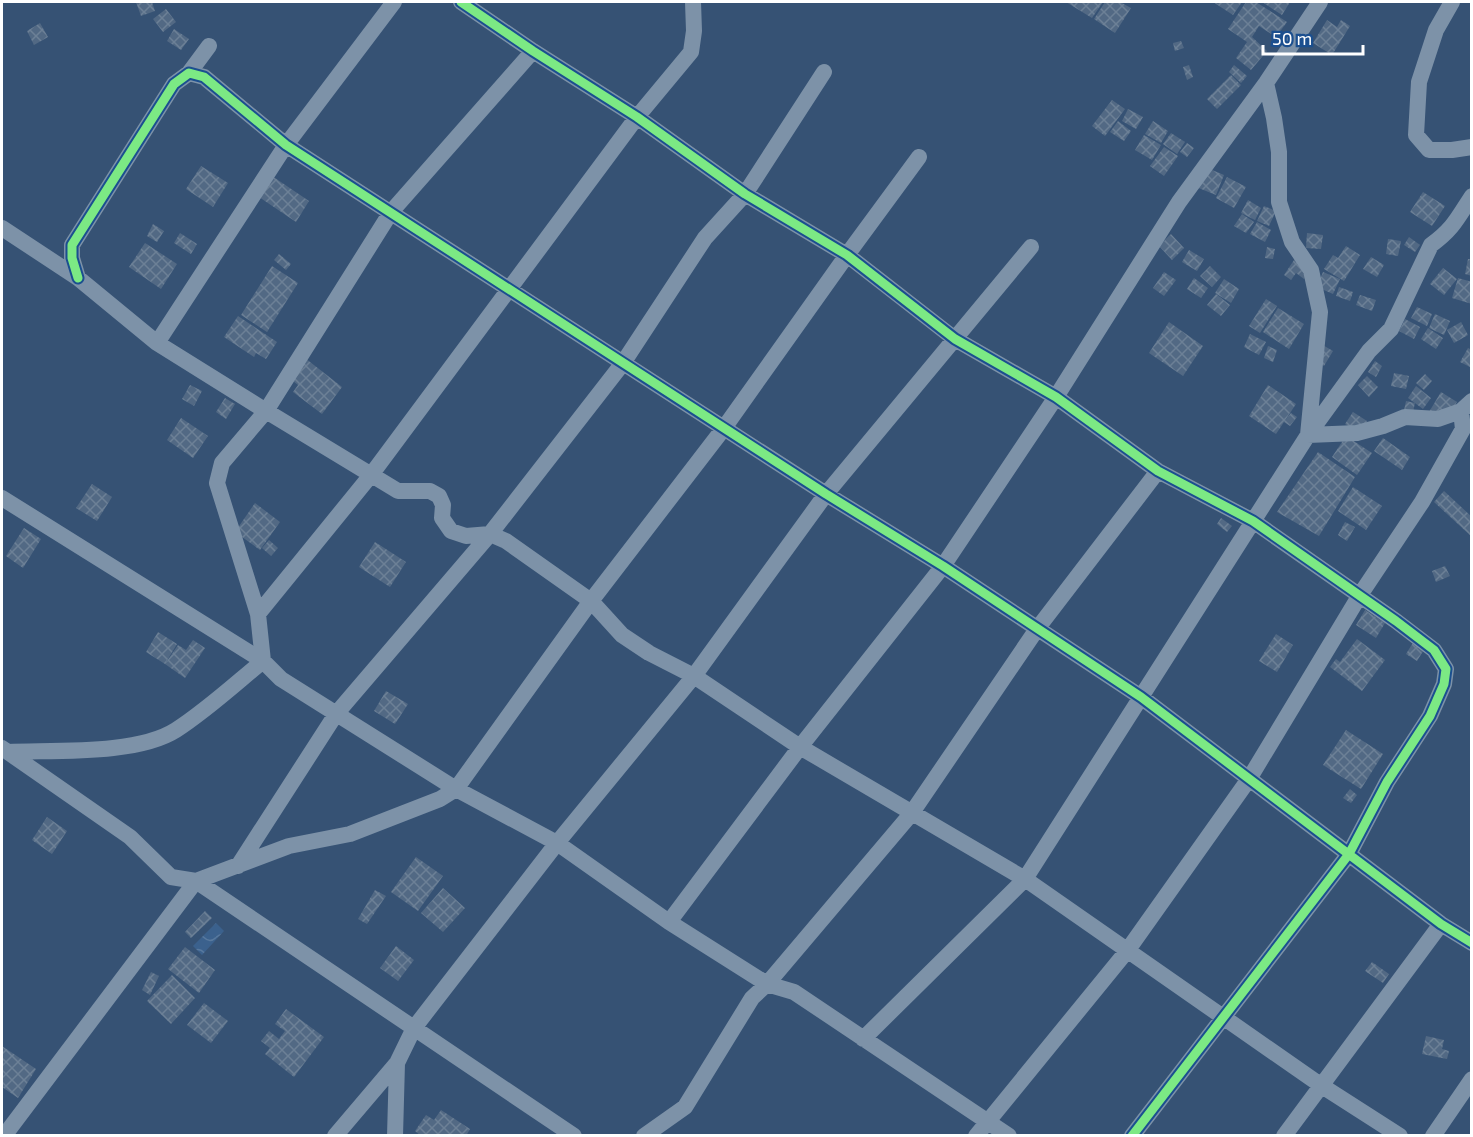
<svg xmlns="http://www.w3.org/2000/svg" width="1473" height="1137" font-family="'Exo 2',sans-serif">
<defs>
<pattern id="water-waves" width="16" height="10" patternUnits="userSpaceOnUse" patternTransform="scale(1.5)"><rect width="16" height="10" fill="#3b618d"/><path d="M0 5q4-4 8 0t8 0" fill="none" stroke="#58799e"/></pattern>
<pattern id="building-cross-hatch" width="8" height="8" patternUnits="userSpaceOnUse" patternTransform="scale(1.5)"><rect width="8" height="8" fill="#526984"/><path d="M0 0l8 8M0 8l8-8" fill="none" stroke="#6c8096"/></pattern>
</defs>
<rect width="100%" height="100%" fill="#365274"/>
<path fill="url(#water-waves)" d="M216 923 224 931 202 955 193 946Z"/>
<path fill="url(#building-cross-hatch)" d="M136 2H152L155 11 141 16Z
M1066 2H1103L1092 18Z
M1105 2H1120L1131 8 1115 33 1094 19Z
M1213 2H1242L1233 15Z
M1246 2H1256L1287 22 1276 37 1259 26 1252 37 1267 51 1251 70 1236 58 1247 42 1228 29Z
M1262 2H1290L1282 15Z
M166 9 176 22 163 32 153 19Z
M1327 20 1337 27 1341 20 1350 26 1332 55 1313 43Z
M40 23 48 37 34 45 27 31Z
M174 29 189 39 181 50 167 41Z
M1181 41 1184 48 1175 51 1173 43Z
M1189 65 1193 77 1187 80 1183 67Z
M1234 65 1247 76 1241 83 1229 72Z
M1231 75 1241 85 1217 109 1207 99Z
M1112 100 1125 109 1105 136 1092 126Z
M1128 109 1143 117 1136 129 1122 121Z
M1118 121 1131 131 1124 141 1110 132Z
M1153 121 1168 131 1161 143 1145 134Z
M1171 133 1185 142 1177 154 1163 144Z
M1144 135 1161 145 1152 160 1135 150Z
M1187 143 1194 148 1187 157 1180 152Z
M1164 147 1178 156 1164 176 1150 166Z
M201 166 228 183 213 207 186 189Z
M1205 167 1224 175 1216 195 1196 187Z
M272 176 309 201 296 222 259 197Z
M1227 177 1246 187 1234 208 1216 198Z
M1423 192 1445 206 1432 226 1410 212Z
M1248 200 1261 208 1255 220 1241 213Z
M1264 206 1276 211 1269 226 1257 221Z
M1242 214 1254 222 1246 233 1234 226Z
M1257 222 1271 230 1265 242 1250 234Z
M153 224 164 231 157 242 147 236Z
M180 233 197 244 191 254 174 243Z
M1307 233 1323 235 1321 249 1306 248Z
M1171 234 1184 248 1172 260 1159 246Z
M1409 237 1420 245 1415 252 1404 245Z
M1388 239 1401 241 1398 256 1386 254Z
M145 243 177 264 161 289 129 267Z
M1346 246 1360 255 1344 281 1324 269 1333 255 1338 258Z
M1267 247 1275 249 1273 259 1265 258Z
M1189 250 1204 259 1197 271 1182 262Z
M279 254 291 264 286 270 274 260Z
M1296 257 1311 268 1304 279 1296 273 1291 280 1284 275Z
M1371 257 1384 265 1377 277 1363 269Z
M1468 259H1472V276L1465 274Z
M272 266 298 283 267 332 241 315Z
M1210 266 1221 277 1212 287 1200 276Z
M1443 268 1457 279 1444 295 1430 284Z
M1164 272 1176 280 1164 296 1153 288Z
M1323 272 1340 279 1333 294 1317 287Z
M1194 278 1208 288 1201 298 1187 289Z
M1458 278 1472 282V304L1452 298Z
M1224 279 1239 289 1231 303 1215 293Z
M1339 287 1353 292 1350 301 1336 296Z
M1216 294 1230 305 1221 316 1207 305Z
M1360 295 1376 300 1372 311 1356 305Z
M1266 299 1277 306 1260 333 1249 326Z
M1417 307 1432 314 1427 326 1411 318Z
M1278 308 1304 324 1289 349 1263 332Z
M1435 314 1450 321 1444 335 1429 328Z
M238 316 277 342 266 359 256 353 254 357 224 337Z
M1405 319 1420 327 1414 339 1399 331Z
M1169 322 1203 346 1183 376 1149 353Z
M1461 322 1468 335 1454 343 1447 330Z
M1428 328 1443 338 1436 349 1421 339Z
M1250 334 1266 342 1259 355 1244 347Z
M1321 344 1333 351 1324 366 1312 359Z
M1268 346 1277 350 1273 362 1264 358Z
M1468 348 1472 350V368L1460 362Z
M305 358 342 387 322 414 293 392 298 385 289 378Z
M1375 361 1382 366 1376 377 1368 372Z
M1394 373 1409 376 1406 389 1391 386Z
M1425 374 1432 381 1424 390 1416 383Z
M1367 376 1378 387 1369 397 1358 385Z
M190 385 202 391 194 406 182 399Z
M1268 385 1296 404 1276 434 1249 416Z
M1416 386 1431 398 1423 409 1408 398Z
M1441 392 1457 402 1445 422 1429 412Z
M225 398 235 404 226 419 216 412Z
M1406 401 1415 403 1412 416 1403 415Z
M1353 412 1367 421 1359 433 1345 424Z
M1291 413 1297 417 1290 426 1284 422Z
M181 418 208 436 193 458 167 440Z
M1346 436 1372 453 1357 475 1332 457Z
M1383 438 1410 457 1402 470 1374 451Z
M1318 452 1355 477 1319 536 1277 512Z
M92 484 112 497 97 521 76 508Z
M1353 487 1382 506 1366 530 1338 511Z
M1444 491 1472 517V537L1434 502Z
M255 503 280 522 260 550 235 532Z
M1221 518 1232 526 1227 532 1217 524Z
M1345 522 1355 527 1347 541 1338 535Z
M24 528 41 539 23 568 6 556Z
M269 540 278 548 271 556 262 548Z
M375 542 406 562 390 587 359 567Z
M1445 566 1450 576 1436 582 1432 571Z
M1365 610 1385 623 1376 638 1356 625Z
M158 632 177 644 165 664 146 652Z
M1276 634 1293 645 1277 672 1259 661Z
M1357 639 1385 660 1362 691 1330 667 1336 659 1340 662Z
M193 640 205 648 185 678 165 664 178 645 186 650Z
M1414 641 1425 648 1417 661 1406 654Z
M386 691 408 704 395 724 374 711Z
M1346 730 1383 754 1361 789 1323 765Z
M1350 789 1357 795 1351 803 1343 798Z
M47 817 67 831 52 854 32 840Z
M416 857 443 876 418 911 391 892Z
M443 888 465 908 443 932 421 913Z
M375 890 386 896 367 924 358 919Z
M205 911 212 918 191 938 185 932Z
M396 946 414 960 398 981 380 968Z
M185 947 215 970 199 993 168 969Z
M1372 962 1389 974 1383 983 1365 971Z
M151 972 159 976 150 995 142 990Z
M172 975 195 998 171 1024 147 1001Z
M204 1003 228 1021 211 1043 187 1025Z
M286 1009 324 1037 294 1077 265 1054 270 1048 261 1041 269 1031 279 1039 285 1031 275 1024Z
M1426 1036 1444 1040 1442 1049 1449 1051 1447 1059 1422 1054Z
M2 1046 36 1069 18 1098 2 1087Z
M441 1110 470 1129 466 1136H421L415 1131 426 1115 434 1120Z"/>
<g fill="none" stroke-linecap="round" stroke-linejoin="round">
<path stroke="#7d92a8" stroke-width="16" d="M461 2 533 51 637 117 745 194 847 255 955 339 1056 397 1158 471 1253 521 1396 621 1434 650 1446 669 1444 684 1430 716 1387 782 1349 854 1132 1136
M1452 2 1436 30 1419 82 1416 135 1429 150H1452L1472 147
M533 51 391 212 266 411 222 463 217 483 258 614 263 661 281 679 456 789 557 843 669 922 767 984 794 992 1009 1136
M189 73 209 46
M1266 83 1274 118 1279 152V202L1292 242 1311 270 1320 312 1308 435 1357 433 1383 426 1405 417 1438 419 1461 411 1472 401
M2 228 78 278 157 343 266 411 398 491H430L439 496 443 505 442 518 451 531 466 536 490 534 506 541 591 601 622 635 649 653 694 676 800 747 1025 879 1322 1086 1400 1136
M78 278 72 258V245L174 84 189 73 204 77 286 145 826 494 943 566 1141 697 1441 924 1472 943
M157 343 286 145 394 2
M2 498 263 661C235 684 207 710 176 730 137 755 55 750 8 752
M258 614 371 475 637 117 691 52 694 31 693 2
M2 748 130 837 171 877 196 881 289 846 350 834 440 799 456 789 591 601 724 428 847 255 919 157
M238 866 336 714 490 534 623 363 705 238 745 194 824 72
M669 922 800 747 943 566 1056 397 1179 202 1266 83 1320 2
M863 1039 1025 879 1308 435 1369 351 1391 329 1431 245C1453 229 1457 219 1472 196
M4 1136 196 881 574 1136
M335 1136 397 1063
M395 1136 397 1063 414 1028 557 843 694 676 826 494 1031 247
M644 1136 685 1107 752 998 767 984 911 814 1037 629 1158 471
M976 1136 1127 951 1249 779 1360 595 1422 502 1463 429 1461 411
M1284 1136 1441 924
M1433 1136 1472 1079"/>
<defs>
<path id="cycleway" d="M461 2 533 51 637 117 745 194 847 255 955 339 1056 397 1158 471 1253 521 1396 621 1434 650 1446 669 1444 684 1430 716 1387 782 1349 854 1132 1136
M78 278 72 258V245L174 84 189 73 204 77 286 145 826 494 943 566 1141 697 1441 924 1472 943"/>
</defs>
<use href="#cycleway" stroke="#1b4f8f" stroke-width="13"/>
<use href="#cycleway" stroke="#7ce984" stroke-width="9"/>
</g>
<rect width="1473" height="1137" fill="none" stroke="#ffffff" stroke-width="6"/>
<path d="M1263 45v9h100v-9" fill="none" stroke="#ffffff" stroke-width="3"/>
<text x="1272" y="45" font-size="18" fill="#ffffff" stroke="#1b4f8f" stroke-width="4.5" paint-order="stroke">50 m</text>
</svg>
